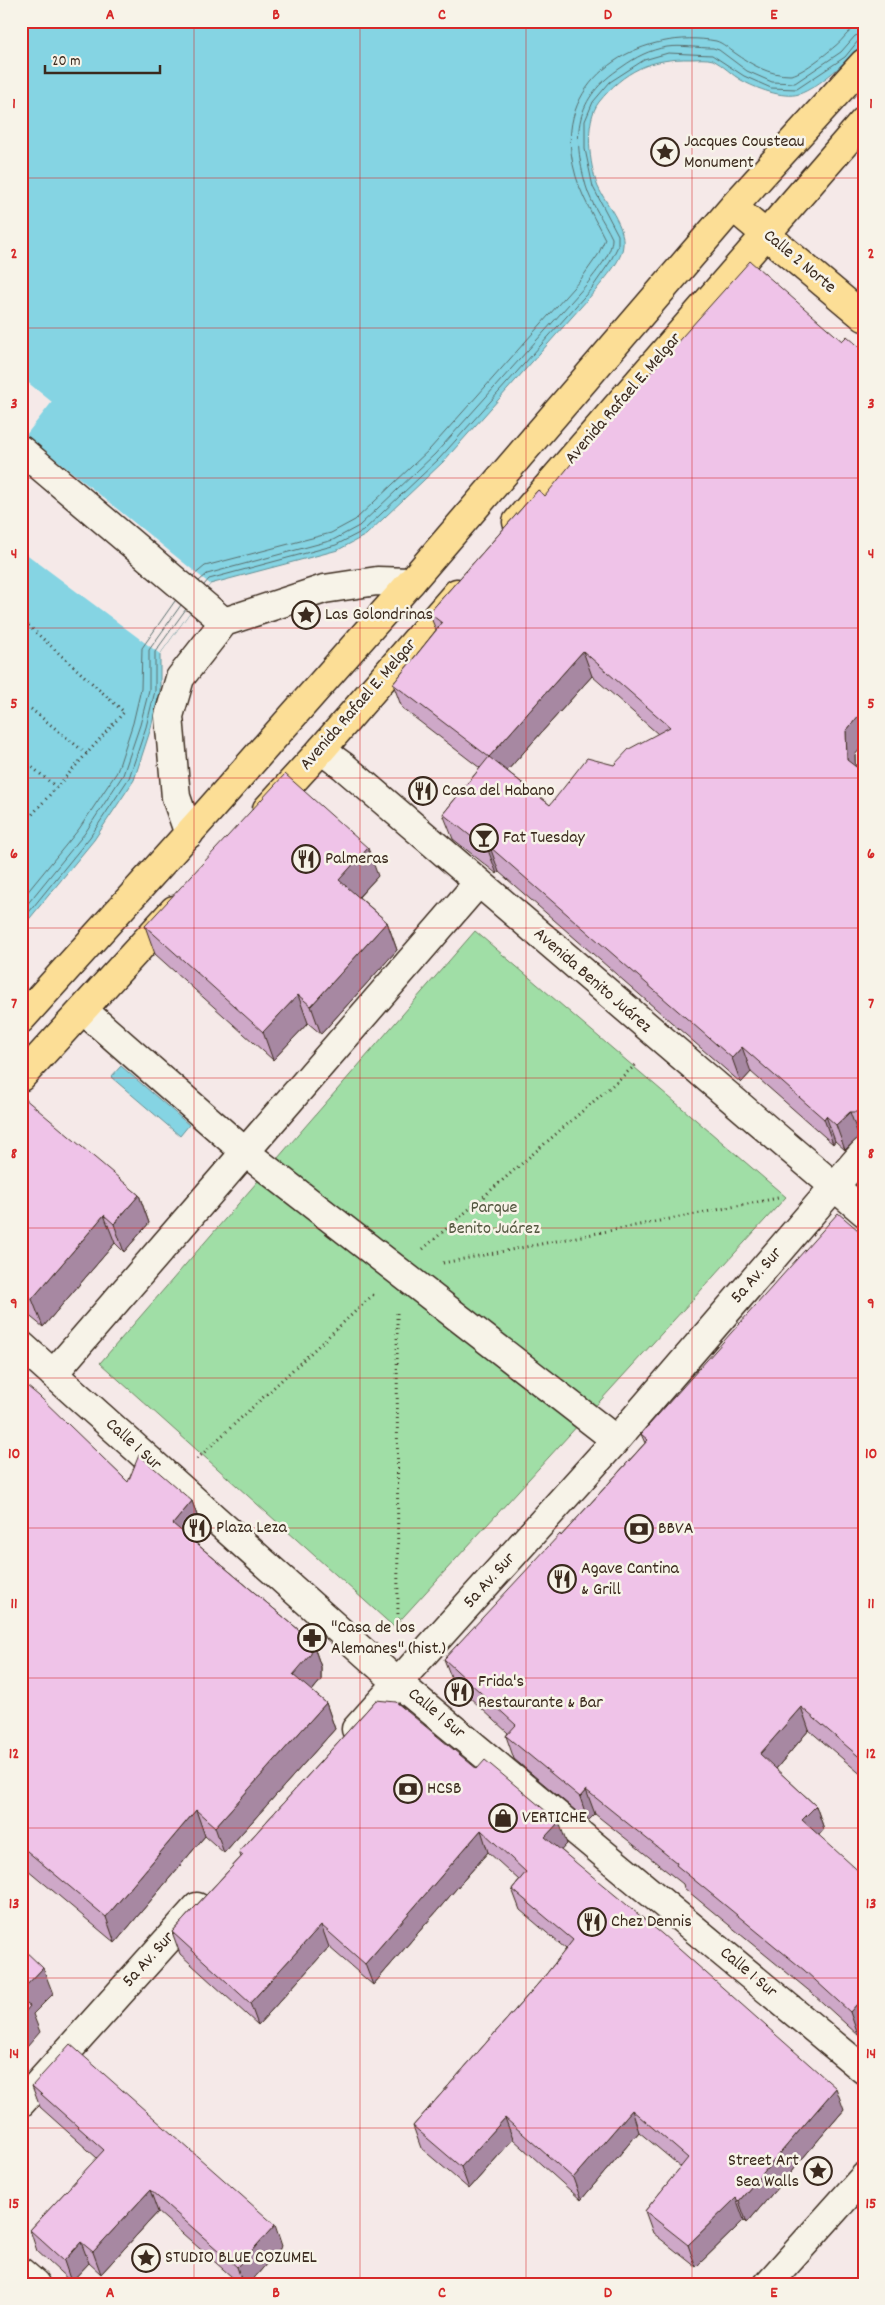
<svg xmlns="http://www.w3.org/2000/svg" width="885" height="2305" font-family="Dekko,sans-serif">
<rect width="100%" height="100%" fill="#f5e9e8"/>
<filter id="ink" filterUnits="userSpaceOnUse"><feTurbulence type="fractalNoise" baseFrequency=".02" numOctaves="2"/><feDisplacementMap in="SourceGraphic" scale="10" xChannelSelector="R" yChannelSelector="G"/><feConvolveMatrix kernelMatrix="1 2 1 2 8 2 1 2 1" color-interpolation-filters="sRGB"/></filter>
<g filter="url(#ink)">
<path fill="#a0dea6" stroke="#6e8462" d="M475 931 786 1197 394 1627 100 1363Z"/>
<path fill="#85d4e3" stroke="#679094" d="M21 21H864V42C851 58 818 88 799 94 783 99 755 88 741 80 732 75 723 65 713 60 707 58 697 59 691 59 651 58 624 71 599 102 584 121 589 165 598 187 606 204 625 225 623 245 622 261 605 278 596 290L443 462 366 535 338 550 210 584 160 654V691L151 728 134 780 94 840 21 929Z
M121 1066 189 1125 180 1136 111 1077Z"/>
<path fill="#f5e9e8" d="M21 377 52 402 26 435 210 584 160 654 21 550Z"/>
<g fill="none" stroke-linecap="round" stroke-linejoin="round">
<path stroke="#596e6d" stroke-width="1" d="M193 576 205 566 331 533 355 520 430 449 581 279 598 255 605 239C590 209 575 187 571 152 562 72 646 28 716 41 723 43 729 49 735 53 752 65 769 75 790 75 800 75 826 54 834 47 845 39 849 26 864 26
M199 581 207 574 333 540 359 526 435 454 587 284C597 270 612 255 612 238 604 221 591 204 586 186 572 135 574 98 622 67 636 57 649 50 667 47 681 45 698 48 713 48L719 50 747 71 772 82 795 83 841 52 855 36 864 33
M204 585 209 579 336 545 363 531 439 459 592 288 610 262 618 246V235L593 187 585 149V121L593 102 610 82 644 60 668 53 712 55 744 76 771 88 797 89 845 57 858 41 864 40
M21 900 79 829 117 772 133 723 141 689 142 648 175 601
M21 912 85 833 123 775 140 725 149 690V650L181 605
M21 922 90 837 129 778 146 727 155 691V652L186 609"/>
<defs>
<path id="minor" d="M21 450 224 622
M321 750 343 766 864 1212
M189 834 176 797 169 716 180 678 224 622 324 589 377 581 411 582
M83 1010 245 1152 616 1440
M21 1345 398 1683 864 2070
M53 1374 478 883
M356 1729 616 1440 864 1152
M21 2103 197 1907
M21 2272 35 2284
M768 2284 864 2177"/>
<path id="major" d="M733 207 864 317
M517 522 864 121
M267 809 321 750 457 593
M21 1019 207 813 411 582 733 207 864 63
M21 1077 174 910"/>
</defs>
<use href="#minor" stroke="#3b2a1e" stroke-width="31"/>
<use href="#major" stroke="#3b2a1e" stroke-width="31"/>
<path stroke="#3b2a1e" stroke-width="3" stroke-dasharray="1 4" stroke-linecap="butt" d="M21 619 124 712 21 827
M31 709 87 754
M21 758 56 787
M423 1249 638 1063
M443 1263 778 1198
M397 1313 398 1630
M197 1459 374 1294"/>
<use href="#minor" stroke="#f7f3e8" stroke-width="28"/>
<use href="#major" stroke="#fcde96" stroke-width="28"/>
</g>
<path fill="#cea8c8" stroke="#3b2a1e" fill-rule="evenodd" d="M538 490 855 755V766L864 773V1137H859L845 1150 835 1141 833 1144 751 1072 741 1083 499 872 497 874 453 839 443 814 480 768 402 708 393 684 436 630 429 613ZM592 676 658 734 614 765 550 805 507 771Z
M378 876 359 897 387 922 397 950 321 1034 308 1023 273 1060 155 954 145 926Z
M21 1102 139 1195 149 1223 124 1252 115 1243 43 1327 21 1309Z
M864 1139V1159L859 1146Z
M864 1235V1777L809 1730 776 1769 816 1806 824 1829 819 1835 858 2035 813 1994 684 1888 683 1884 595 1814 588 1821 514 1759 506 1736 508 1733 453 1682 444 1659 561 1536 645 1443 641 1434Z
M21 1381 128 1482 192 1501 201 1527 191 1539 312 1641 321 1667V1680L312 1691 326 1703 335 1729 224 1853 205 1836 115 1943 21 1864Z
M376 1700 567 1844 561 1850 844 2110 747 2223 744 2220 696 2267 653 2233 645 2211 681 2167 639 2132 581 2200 513 2139 469 2189 421 2148 413 2126 544 1977 566 1949 520 1910 512 1889 519 1880 488 1852 373 1985 329 1947 258 2025 180 1954 172 1932 241 1857 239 1852Z
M32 2086 282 2246 249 2284H240L158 2212 101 2274 89 2263 71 2282 37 2251 30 2230 97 2158 40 2107Z"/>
<path fill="#a788a2" stroke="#3b2a1e" d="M583 651 592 676 498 781 489 757Z
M864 709V744L855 755 856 784 847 760 846 731Z
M490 847 499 872 497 874 488 850Z
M368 848 378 876 349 907 339 880Z
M387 922 397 950 321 1034 311 1006Z
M298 995 308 1023 273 1060 263 1032Z
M742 1047 751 1072 741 1083 732 1058Z
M850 1112 859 1137 845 1150 836 1125Z
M826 1116 835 1141 833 1144 824 1119Z
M139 1195 149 1223 124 1252 114 1224Z
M104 1215 115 1243 43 1327 32 1299Z
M192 1501 201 1527 182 1550 173 1524Z
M312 1641 321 1667V1680L303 1701 293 1675Z
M326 1703 335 1729 224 1853 215 1827Z
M801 1707 809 1730 769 1777 760 1754Z
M586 1790 595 1814 588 1821 580 1797Z
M816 1806 824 1829 811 1843 802 1820Z
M196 1810 205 1836 115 1943 106 1917Z
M559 1822 567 1844 553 1859 545 1837Z
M481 1830 488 1852 373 1985 365 1964Z
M321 1925 329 1947 258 2025 250 2003Z
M43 1968 53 1994 33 2014 40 2032 21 2054V1991Z
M864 1996V2029L858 2035 850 2012Z
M836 2088 844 2110 747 2223 739 2201Z
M632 2110 639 2132 581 2200 573 2178Z
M505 2118 513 2139 469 2189 461 2167Z
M150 2190 158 2212 101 2274 93 2252Z
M736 2198 744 2220 696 2267 688 2245Z
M275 2225 282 2246 249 2284H243L237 2267Z
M81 2242 89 2263 71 2282 64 2261Z"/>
<path fill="#efc3e8" stroke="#3b2a1e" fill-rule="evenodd" d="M750 261 842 341 847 336 864 351V709L846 731 847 760 864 773V1115L858 1112H850L836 1125 826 1116 824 1119 742 1047 732 1058 490 847 488 850 443 814 489 757 393 684 442 623 429 613 538 490 545 496 597 432ZM583 651 670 727 629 749 614 765 587 758 550 805 489 757Z
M285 774 368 848 339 880 387 922 311 1006 298 995 263 1032 145 926Z
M24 1098 139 1195 114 1224 104 1215 32 1299 21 1290V1102Z
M864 1139V1151L859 1146Z
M838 1213 864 1235V1761L801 1707 760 1754 816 1806 802 1820 864 1876V1996L850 2012 804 1970 676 1865 677 1863 586 1790 580 1797 506 1736 516 1725 444 1659 560 1534 561 1536 648 1440 641 1434Z
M21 1381 39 1396 128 1482 139 1455 192 1501 173 1524 312 1641 311 1654 293 1675 326 1703 215 1827 196 1810 106 1917 21 1846Z
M376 1700 396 1702 477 1769 485 1760 559 1822 545 1837 662 1934 836 2088 739 2201 736 2198 688 2245 645 2211 688 2158 632 2110 573 2178 505 2118 461 2167 413 2126 544 1977 573 1940 512 1889 526 1872 481 1830 365 1964 321 1925 250 2003 172 1932 243 1855 239 1852Z
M21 1947 43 1968 21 1991Z
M21 2001 30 2006 21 2017Z
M70 2044 275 2225 237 2267 150 2190 93 2252 81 2242 64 2261 30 2230 104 2150 32 2086Z"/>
</g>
<path fill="none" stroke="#d62828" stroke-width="1" stroke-opacity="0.55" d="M194 21V2284M360 21V2284M526 21V2284M692 21V2284M21 178H864M21 328H864M21 478H864M21 628H864M21 778H864M21 928H864M21 1078H864M21 1228H864M21 1378H864M21 1528H864M21 1678H864M21 1828H864M21 1978H864M21 2128H864"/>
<defs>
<symbol id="sight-ring" viewBox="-11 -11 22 22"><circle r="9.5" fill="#f7f3e8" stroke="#3b2a1e" stroke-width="1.5"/><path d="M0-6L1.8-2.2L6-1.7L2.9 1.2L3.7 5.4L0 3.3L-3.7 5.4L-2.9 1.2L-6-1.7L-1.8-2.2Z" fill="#3b2a1e"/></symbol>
<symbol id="restaurant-ring" viewBox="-11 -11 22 22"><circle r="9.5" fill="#f7f3e8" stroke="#3b2a1e" stroke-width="1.5"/><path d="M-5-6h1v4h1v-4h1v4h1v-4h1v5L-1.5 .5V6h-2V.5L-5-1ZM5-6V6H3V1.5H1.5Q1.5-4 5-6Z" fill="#3b2a1e"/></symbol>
<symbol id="bar-ring" viewBox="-11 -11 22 22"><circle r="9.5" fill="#f7f3e8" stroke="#3b2a1e" stroke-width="1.5"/><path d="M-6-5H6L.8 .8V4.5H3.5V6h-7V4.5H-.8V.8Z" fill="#3b2a1e"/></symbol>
<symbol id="bank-ring" viewBox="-11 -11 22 22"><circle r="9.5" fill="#f7f3e8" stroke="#3b2a1e" stroke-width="1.5"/><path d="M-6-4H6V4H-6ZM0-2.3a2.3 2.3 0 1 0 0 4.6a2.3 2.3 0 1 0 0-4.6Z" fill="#3b2a1e"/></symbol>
<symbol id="pharmacy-ring" viewBox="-11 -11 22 22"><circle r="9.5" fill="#f7f3e8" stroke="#3b2a1e" stroke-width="1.5"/><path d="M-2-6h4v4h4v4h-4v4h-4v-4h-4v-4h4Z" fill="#3b2a1e"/></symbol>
<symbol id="shop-ring" viewBox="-11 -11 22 22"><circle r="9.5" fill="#f7f3e8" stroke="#3b2a1e" stroke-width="1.5"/><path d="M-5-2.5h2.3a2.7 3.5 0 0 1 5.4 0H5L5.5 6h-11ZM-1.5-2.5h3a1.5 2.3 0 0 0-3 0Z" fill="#3b2a1e"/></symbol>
</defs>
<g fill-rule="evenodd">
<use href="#sight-ring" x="649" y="136" width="32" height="32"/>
<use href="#sight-ring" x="290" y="599" width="32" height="32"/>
<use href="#restaurant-ring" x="407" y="775" width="32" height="32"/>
<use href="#bar-ring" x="468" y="822" width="32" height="32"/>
<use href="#restaurant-ring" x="290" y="843" width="32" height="32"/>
<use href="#restaurant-ring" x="181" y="1512" width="32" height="32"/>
<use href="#bank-ring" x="623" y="1513" width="32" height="32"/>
<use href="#restaurant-ring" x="546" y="1563" width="32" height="32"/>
<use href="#pharmacy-ring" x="296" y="1622" width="32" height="32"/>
<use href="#restaurant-ring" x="443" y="1676" width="32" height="32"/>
<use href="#bank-ring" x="392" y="1773" width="32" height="32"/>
<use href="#shop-ring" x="487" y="1802" width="32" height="32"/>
<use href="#restaurant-ring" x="576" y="1906" width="32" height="32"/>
<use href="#sight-ring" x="802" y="2155" width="32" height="32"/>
<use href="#sight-ring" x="130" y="2242" width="32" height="32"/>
</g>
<g text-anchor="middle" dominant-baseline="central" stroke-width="5" stroke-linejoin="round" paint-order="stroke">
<g font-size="18" fill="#3b2a1e" stroke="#f7f3e8" text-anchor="start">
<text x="684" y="142">Jacques Cousteau<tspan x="684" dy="21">Monument</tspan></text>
<text x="325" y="615">Las Golondrinas</text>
<text x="442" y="791">Casa del Habano</text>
<text x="503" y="838">Fat Tuesday</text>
<text x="325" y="859">Palmeras</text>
<text x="216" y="1528">Plaza Leza</text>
<text x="658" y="1529">BBVA</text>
<text x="581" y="1569">Agave Cantina<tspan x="581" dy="21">&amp; Grill</tspan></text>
<text x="331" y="1628">"Casa de los<tspan x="331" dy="21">Alemanes" (hist.)</tspan></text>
<text x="478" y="1682">Frida's<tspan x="478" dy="21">Restaurante &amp; Bar</tspan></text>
<text x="427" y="1789">HCSB</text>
<text x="522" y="1818">VERTICHE</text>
<text x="611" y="1922">Chez Dennis</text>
<text x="799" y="2161" text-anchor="end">Street Art<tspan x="799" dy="21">Sea Walls</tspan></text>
<text x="165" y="2258">STUDIO BLUE COZUMEL</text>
</g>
<g font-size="18" fill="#3b2a1e" stroke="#f7f3e8">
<text transform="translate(799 262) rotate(40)">Calle 2 Norte</text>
<text transform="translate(624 399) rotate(-49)">Avenida Rafael E. Melgar</text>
<text transform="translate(359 705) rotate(-49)">Avenida Rafael E. Melgar</text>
<text transform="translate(592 981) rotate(41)">Avenida Benito Juárez</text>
<text transform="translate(757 1276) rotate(-49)">5a Av. Sur</text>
<text transform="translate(133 1445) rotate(42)">Calle 1 Sur</text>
<text transform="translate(490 1581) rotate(-48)">5a Av. Sur</text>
<text transform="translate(436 1714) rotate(40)">Calle 1 Sur</text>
<text transform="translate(149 1960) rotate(-48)">5a Av. Sur</text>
<text transform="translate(748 1973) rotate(40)">Calle 1 Sur</text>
</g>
<g font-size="18" fill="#545740" stroke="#f7f3e8">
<text x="494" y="1208">Parque<tspan x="494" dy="21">Benito Juárez</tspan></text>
</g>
</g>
<rect width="885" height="2305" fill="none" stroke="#f7f3e8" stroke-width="55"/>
<path d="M45 65v8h115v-8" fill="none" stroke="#3b2a1e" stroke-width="2.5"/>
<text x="52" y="65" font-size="15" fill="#3b2a1e" stroke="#f7f3e8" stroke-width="4" paint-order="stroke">20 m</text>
<rect x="28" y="28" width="830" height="2250" fill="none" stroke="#d62828" stroke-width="2"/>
<g font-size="16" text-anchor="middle" font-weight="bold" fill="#d62828">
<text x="110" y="19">A</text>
<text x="276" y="19">B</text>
<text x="442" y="19">C</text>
<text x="608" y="19">D</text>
<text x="774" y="19">E</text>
<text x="14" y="108">1</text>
<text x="871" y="108">1</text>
<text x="14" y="258">2</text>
<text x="871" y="258">2</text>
<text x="14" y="408">3</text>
<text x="871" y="408">3</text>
<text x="14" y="558">4</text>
<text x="871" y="558">4</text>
<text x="14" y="708">5</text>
<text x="871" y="708">5</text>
<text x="14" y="858">6</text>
<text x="871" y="858">6</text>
<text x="14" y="1008">7</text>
<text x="871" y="1008">7</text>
<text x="14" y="1158">8</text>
<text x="871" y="1158">8</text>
<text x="14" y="1308">9</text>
<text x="871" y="1308">9</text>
<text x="14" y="1458">10</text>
<text x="871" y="1458">10</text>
<text x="14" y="1608">11</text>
<text x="871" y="1608">11</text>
<text x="14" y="1758">12</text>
<text x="871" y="1758">12</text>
<text x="14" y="1908">13</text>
<text x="871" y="1908">13</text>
<text x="14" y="2058">14</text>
<text x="871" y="2058">14</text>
<text x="14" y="2208">15</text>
<text x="871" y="2208">15</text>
<text x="110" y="2297">A</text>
<text x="276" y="2297">B</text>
<text x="442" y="2297">C</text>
<text x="608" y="2297">D</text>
<text x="774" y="2297">E</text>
</g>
</svg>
